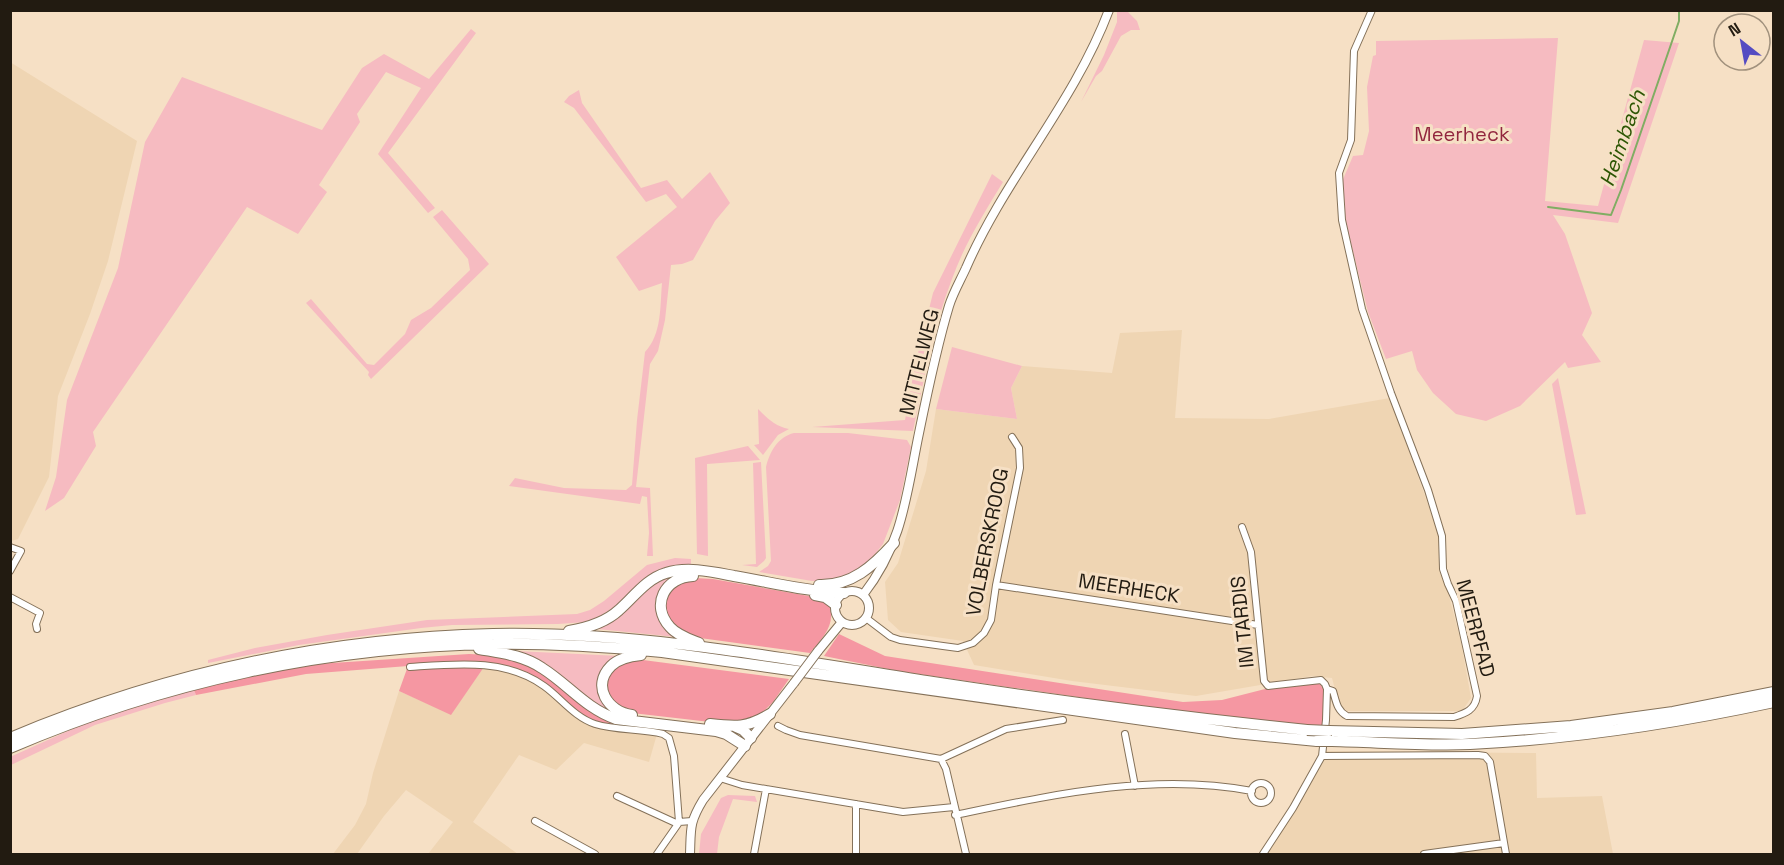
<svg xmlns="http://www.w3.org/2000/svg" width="1784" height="865" font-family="'Space Grotesk',sans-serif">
<rect width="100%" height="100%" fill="#f6e0c5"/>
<path fill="#efd5b3" d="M10 62 137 141 108 261 90 314 58 396 49 477 18 539 11 541Z
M1182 330 1175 418 1269 419 1390 398 1439 535 1441 565 1461 642 1471 698 1462 711H1345L1338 701 1332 678 1312 676 1196 696 1072 681 974 665 963 641 901 632 888 620 885 582 898 563 926 471 936 409 1017 419 1011 388 1022 366 1112 373 1120 333Z
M484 667 528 677 580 719 657 734 649 762 584 743 556 770 519 755 473 822 518 854H428L453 822 406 790 384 816 357 854H333L355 825 366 804 373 773 399 691 451 714Z
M1321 751 1536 753 1537 798 1602 796 1613 854H1263L1322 756Z"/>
<path fill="#f6bbc1" d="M1117 11H1128V12L1137 21 1140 30H1131L1121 36 1102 71 1096 76 1081 102 1104 55 1117 22Z
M471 29 476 33 388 153 435 208 428 213 378 154 421 88 386 72 357 114 360 122 319 185 327 192 298 234 247 207 93 432 96 446 64 498 45 511 56 477 67 400 118 268 145 142 182 77 322 130 362 68 384 54 429 79Z
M1558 38 1545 201 1598 206 1644 40 1679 43 1618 223 1553 215 1565 234 1592 313 1582 335 1601 362 1568 368 1565 362 1520 406 1486 421 1456 414 1433 393 1417 370 1412 351 1386 359 1368 312 1343 211 1341 184 1353 156 1363 155 1369 131 1367 87 1373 56 1376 55V41Z
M579 90 582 103 641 188 667 180 682 199 710 172 730 203 715 221 693 260 682 264 671 265 665 320 658 351 650 364 636 487 650 488 653 556H647L649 533 647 497 642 496 640 504 509 486 515 478 564 488 626 490 632 485 637 420 645 352C662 334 660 306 662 283L639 291 616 257 677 207 666 194 646 202 574 108 564 102 569 96Z
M992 174 1003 182C984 213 964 245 952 279 933 328 924 380 913 431L812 427 905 420 915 365 933 293Z
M442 210 489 264 371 379 368 375 369 372 306 303 311 299 367 364 374 365 405 334 411 320 431 308 470 270 468 259 433 217Z
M952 347 1022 366 1011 388 1017 419 936 409Z
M1558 378 1586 514 1576 515 1552 384Z
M758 409C768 419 775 426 789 429L778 435 763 455 754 445 759 444Z
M794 433H848L907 440 911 447 900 500 883 544 867 564 848 575 824 581H812L759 572 768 566 771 561 766 467C770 451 778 437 794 433Z
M748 446 760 460 707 464 708 556 697 554 695 458Z
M761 462 766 558 764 561 757 567 742 565 756 564 753 463Z
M675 558 691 559V565L668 567 656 571 645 578 613 608 600 616 586 622 558 624 452 625 421 628 299 645 208 663V660L255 648 327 635 427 620 577 614 590 610 604 601 647 565Z
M676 575C643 601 654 611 676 637L597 629 663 578Z
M516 651 620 656 610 662 604 704 611 712 601 709 516 653Z
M194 690 196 695 165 703 95 725 11 765 10 757 79 726 116 712Z
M728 795 755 796 757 802 733 799 719 837 717 854H699L701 834 721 798Z"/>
<path fill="#f597a2" d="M695 578 713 579 820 598 830 607C835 627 822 638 810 653L700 638C685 632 664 624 665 604 666 597 667 592 673 587 678 583 688 581 695 578Z
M839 634 885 656 1183 702 1222 700 1269 688 1318 682 1324 689 1323 726 1297 725 1174 711 898 671 824 656Z
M469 654 492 655 519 661 544 673 582 706 671 729 657 734 599 728 580 719 528 677 484 667 451 715 399 691 408 666 306 674 196 695 194 690 241 677 302 665Z
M643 660 789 679 773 702 758 717 728 724 632 713 613 703 607 689 608 681 611 673 617 667 626 661Z"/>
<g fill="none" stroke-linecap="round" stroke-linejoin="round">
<path stroke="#80ad63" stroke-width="2" d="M1548 207 1611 215 1621 190 1679 21V10"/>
<defs>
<path id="street" d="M1242 527 1251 552 1264 681 1268 686 1321 680 1325 684 1327 689 1333 691C1336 701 1337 711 1347 716L1454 717C1466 713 1475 710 1477 696L1456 601 1448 584 1443 569 1442 536 1428 490 1391 393 1362 309 1342 220 1339 173 1351 140 1354 51 1372 10
M10 547 21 551 10 571
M996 585 1258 625
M10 597 40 613 36 624 37 629
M866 618 891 637 900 640 943 646 958 648 973 643 984 633 991 620 996 585 1020 468 1019 448 1012 437
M410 667C455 664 506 658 544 686 561 698 574 717 595 724 617 731 641 728 663 734L669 738 674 756 679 822
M778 726 786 730 800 735 941 759 1006 729 1063 720
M1125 734 1135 786
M1322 756 1478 755 1485 756 1490 762 1506 854
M941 759 946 769 966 854
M720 778 742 785 903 812 954 807
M1251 793a10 10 0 1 1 20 0a10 10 0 1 1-20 0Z
M617 796 678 824
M955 815C1052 795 1153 772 1252 791
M535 821 595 854
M657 854 678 824 679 822 692 821
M754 854 766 789
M856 854V804
M1263 854 1293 808 1322 756 1326 720 1327 689
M1424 854 1504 843"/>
<path id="secondary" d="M835 608a17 17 0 1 1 34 0a17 17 0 1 1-34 0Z
M863 595C902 545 906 498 918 438 927 394 936 349 949 306 953 293 960 281 966 268 1005 178 1074 103 1109 10
M818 651 842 622
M690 854C691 829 689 823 703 800L794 683"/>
<path id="highway" d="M693 576C665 577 650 605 670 627 677 635 689 639 699 643
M819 585C852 586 873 566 894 543
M815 595 825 597 836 605
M569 631C587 628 605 623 619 610 634 597 646 579 666 573 687 566 713 572 734 576 770 582 808 592 844 593
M479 649C501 653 523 655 542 668 569 685 585 708 616 719L716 731 726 734 745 746
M632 715C608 712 591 686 611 666 619 658 630 656 641 655
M710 724C736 727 747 728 770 714
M736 727 743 730 751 738
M1329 731 1462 734 1571 726 1673 712 1774 692
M10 738C165 673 325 638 493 634 639 631 788 659 933 682 1057 701 1182 717 1307 730
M1332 741C1378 742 1424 746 1470 744 1573 739 1672 724 1774 702
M10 748C163 682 329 646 495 644 551 643 607 647 662 652L1235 733 1317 741"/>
</defs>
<use href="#street" stroke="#847159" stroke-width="8"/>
<use href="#secondary" stroke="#847159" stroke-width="10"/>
<use href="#highway" stroke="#847159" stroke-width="12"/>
<use href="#street" stroke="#fff" stroke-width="6"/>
<use href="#secondary" stroke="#fff" stroke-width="8"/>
<use href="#highway" stroke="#fff" stroke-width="10"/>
<defs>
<path id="secondary-bridge" d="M794 683 818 651"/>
<path id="highway-bridge" d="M1307 730 1329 731
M1317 741H1332"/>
</defs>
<use href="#secondary-bridge" stroke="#847159" stroke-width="10" stroke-linecap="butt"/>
<use href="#highway-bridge" stroke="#847159" stroke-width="12" stroke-linecap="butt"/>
<use href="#secondary-bridge" stroke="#fff" stroke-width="8"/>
<use href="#highway-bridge" stroke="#fff" stroke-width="10"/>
</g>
<g text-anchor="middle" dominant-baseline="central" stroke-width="6" stroke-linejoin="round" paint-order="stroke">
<g font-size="20" fill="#92263e" stroke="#f6e0c5">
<text x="1462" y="134">Meerheck</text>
</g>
<g font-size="20" fill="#221b11" stroke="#f6e0c5">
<text transform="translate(919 362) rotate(-76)">MITTELWEG</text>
<text transform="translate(987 542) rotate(-79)">VOLBERSKROOG</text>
<text transform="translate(1129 588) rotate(9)">MEERHECK</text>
<text transform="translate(1242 622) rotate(-96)">IM TARDIS</text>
<text transform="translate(1476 628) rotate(75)">MEERPFAD</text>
</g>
<g font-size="21" font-style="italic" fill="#2d5604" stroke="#f6e0c5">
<text transform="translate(1622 138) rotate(-71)">Heimbach</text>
</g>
</g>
<rect width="1784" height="865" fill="none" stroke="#221b11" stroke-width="24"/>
<g transform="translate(1742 42) rotate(329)"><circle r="28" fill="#f6e0c5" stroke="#a1917d" stroke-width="1.5"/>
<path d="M0-4.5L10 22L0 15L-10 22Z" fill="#544bc2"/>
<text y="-9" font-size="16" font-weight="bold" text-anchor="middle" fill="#221b11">N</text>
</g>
</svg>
